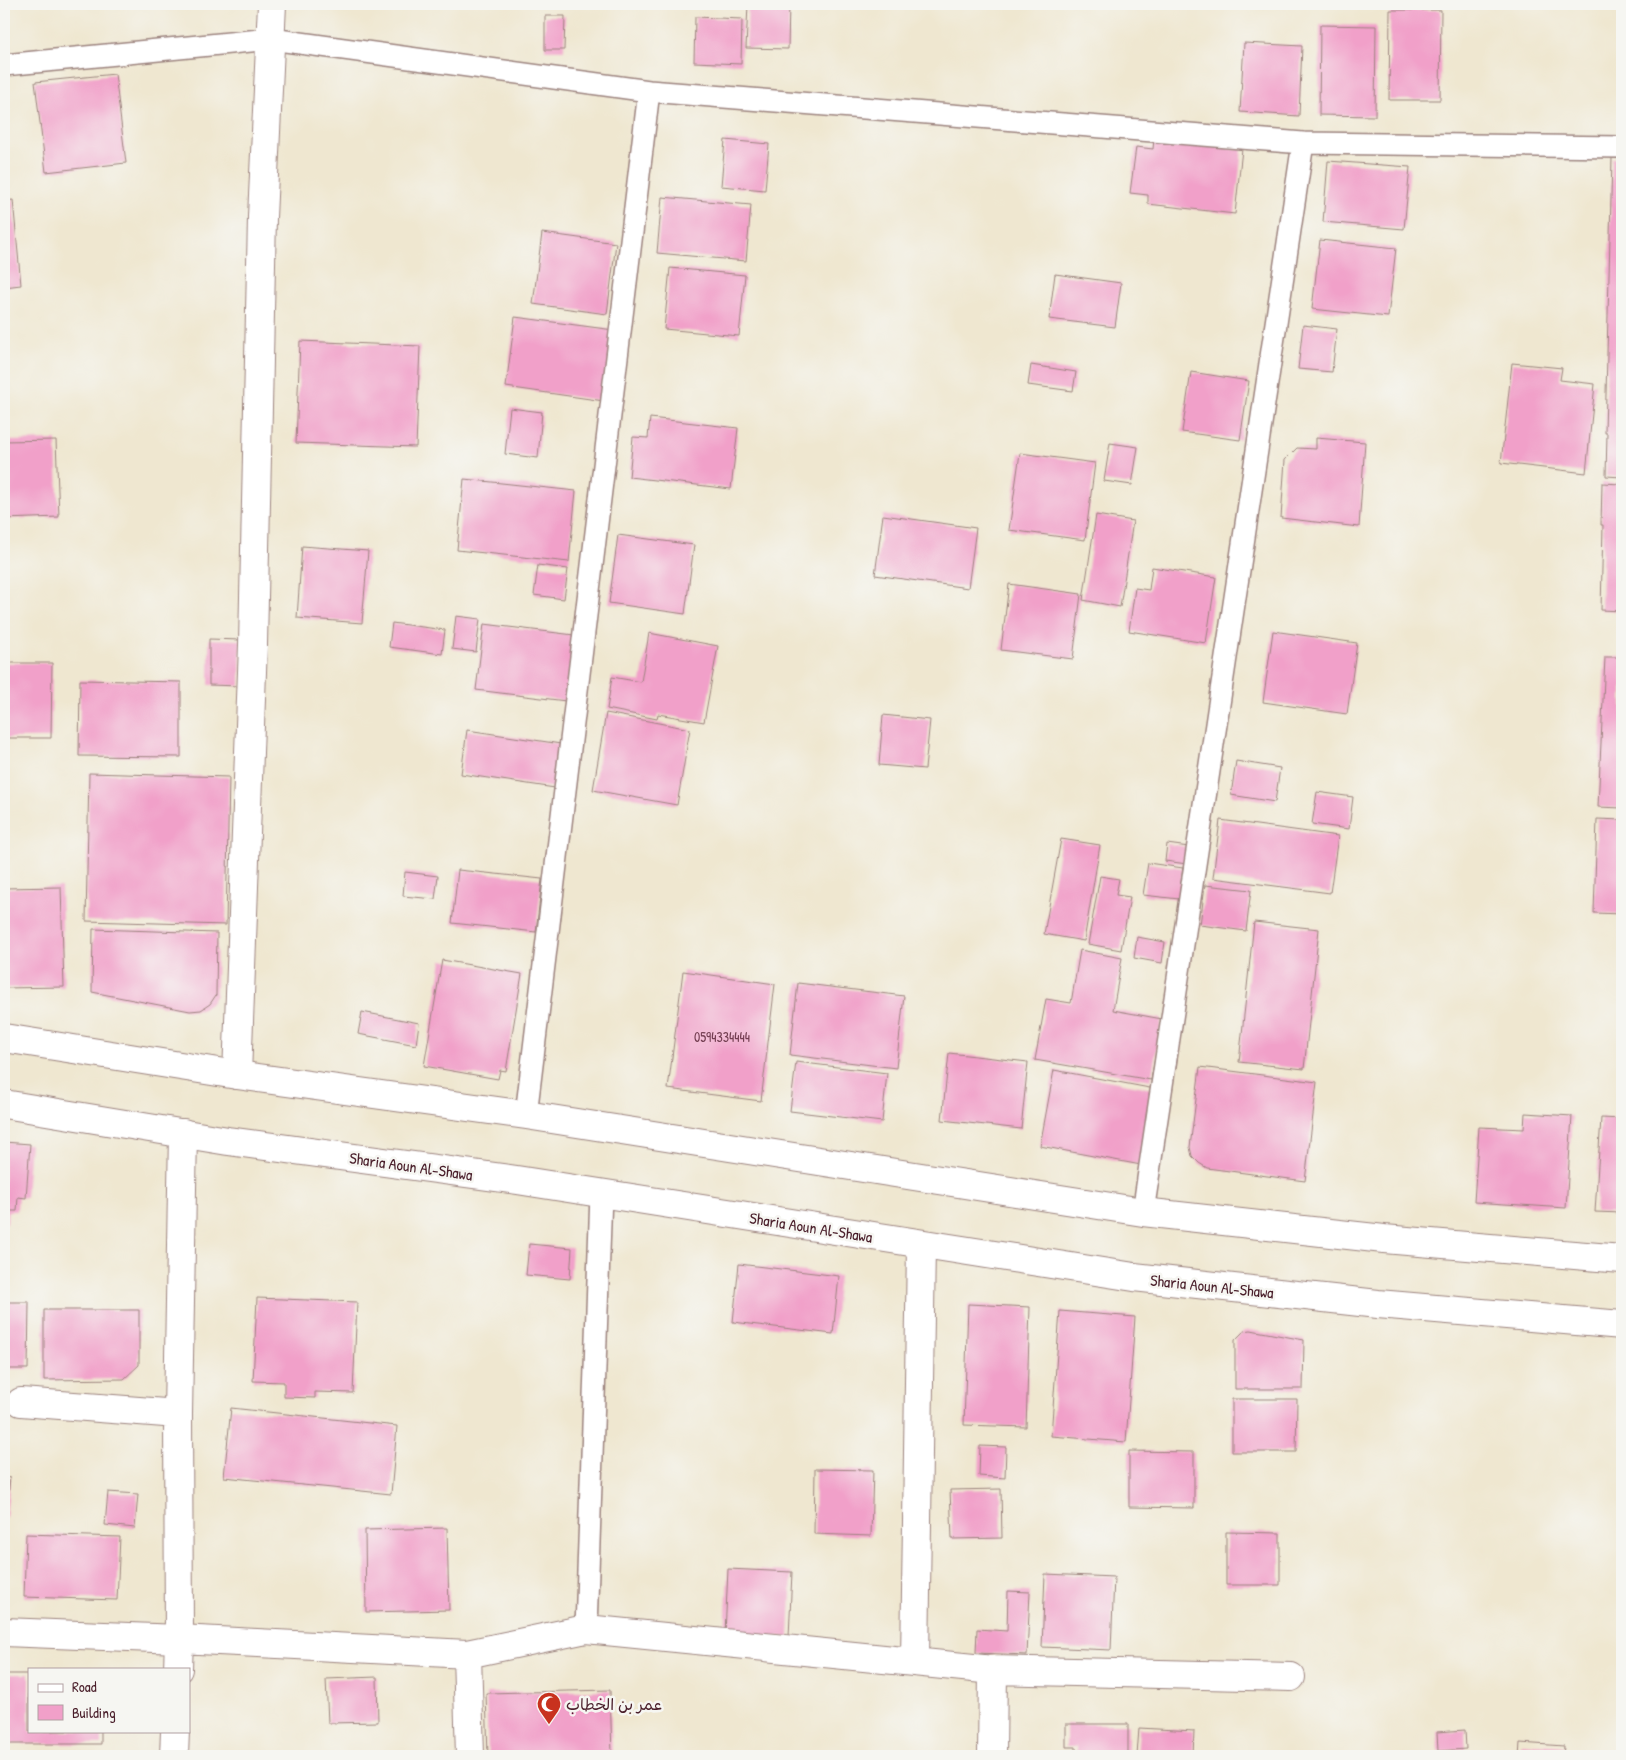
<svg xmlns="http://www.w3.org/2000/svg" width="1626" height="1760" font-family="'Patrick Hand','Playpen Sans Arabic',sans-serif">
<rect width="100%" height="100%" fill="#f6f6f2"/>
<filter id="ink" filterUnits="userSpaceOnUse"><feTurbulence type="fractalNoise" baseFrequency=".02" numOctaves="2"/><feDisplacementMap in="SourceGraphic" scale="10" xChannelSelector="R" yChannelSelector="G"/><feConvolveMatrix kernelMatrix="1 2 1 2 8 2 1 2 1" color-interpolation-filters="sRGB"/></filter>
<filter id="wash" filterUnits="userSpaceOnUse"><feTurbulence type="fractalNoise" baseFrequency=".0096" numOctaves="4" result="noise"/><feDisplacementMap in="SourceGraphic" scale="20" xChannelSelector="R" yChannelSelector="G"/><feGaussianBlur stdDeviation="1.12" result="paint"/><feColorMatrix in="noise" values="0 0 0 0 0 0 0 0 0 0 0 0 0 0 0 0 0 1.4 0 .05"/><feComposite in="paint" operator="in"/></filter>
<g filter="url(#wash)">
<rect width="100%" height="100%" fill="#efe7d0"/>
<g id="blocks">
<path fill="#f1a0c9" d="M748 4H789L788 49 746 48Z
M1390 10H1441L1440 100H1389Z
M545 16H565L564 50H545Z
M695 17 742 19 741 64 694 62Z
M1320 25 1376 26 1375 116 1319 115Z
M1244 43 1302 46 1299 116 1240 112Z
M115 74 126 163 46 172 35 82Z
M1154 139 1242 149 1235 214 1148 204V195L1130 193 1136 147 1153 149Z
M725 140 769 144 765 190 721 186Z
M1612 158 1622 159V477L1606 476 1607 433H1605Z
M1328 161 1410 167 1404 229 1323 222Z
M662 197 751 205 746 261 657 253Z
M13 200 21 285 4 287V201Z
M542 233 616 243 607 314 533 304Z
M1320 240 1396 248 1388 317 1312 309Z
M670 268 745 275 739 336 664 329Z
M1055 274 1121 283 1115 327 1049 319Z
M515 317 614 330 604 401 506 387Z
M1303 325 1337 329 1332 372 1298 369Z
M300 341 420 346 416 447 296 443Z
M1512 363 1562 368 1560 380 1595 384 1586 473 1501 463Z
M1031 365 1076 372 1073 391 1028 385Z
M1191 372 1249 381 1240 440 1182 432Z
M510 408 542 412 538 458 505 454Z
M650 418 738 428 731 489 629 477 633 437 648 438Z
M1316 438 1365 442 1359 527 1281 518 1285 460 1297 448 1316 449Z
M56 440 59 517 4 519V441Z
M1110 443 1138 447 1132 485 1104 481Z
M1020 453 1095 463 1085 540 1009 530Z
M464 479 576 491 569 562 457 550Z
M1602 483 1622 484V611L1601 610 1603 525H1601Z
M883 515 976 528 968 588 875 575Z
M1096 515 1133 521 1120 607 1083 600Z
M618 535 694 545 685 614 609 603Z
M302 546 368 551 362 623 297 618Z
M538 565 568 569 564 599 534 595Z
M1152 567 1216 577 1206 643 1129 631 1135 588 1149 590Z
M1009 584 1081 594 1073 659 1001 650Z
M456 616 480 619 476 652 452 649Z
M392 623 445 630 442 654 389 647Z
M484 624 574 635 566 701 476 690Z
M1273 631 1357 643 1347 714 1263 702Z
M649 633 718 646 704 722 658 714 657 719 607 709 612 677 641 682Z
M209 639 241 640 240 686 209 685Z
M1605 657H1622V808L1598 807Z
M4 663H52L51 738H4Z
M80 680 181 682V757L79 756Z
M606 713 690 729 677 805 593 790Z
M883 715 930 720 925 769 879 765Z
M467 730 561 744 555 788 461 774Z
M1236 761 1280 768 1275 802 1231 795Z
M89 773 229 777 226 925 86 921Z
M1317 792 1353 797 1349 829 1312 824Z
M1597 819 1622 820V914L1594 913Z
M1220 820 1338 836 1330 893 1213 878Z
M1061 839 1100 845 1084 941 1044 934Z
M1167 844 1189 847 1187 864 1165 861Z
M1148 863 1183 868 1179 899 1143 895Z
M458 870 542 879 536 932 452 923Z
M405 872 438 876 435 899 403 896Z
M1100 876 1119 879 1116 895 1130 897 1121 950 1088 944Z
M1205 885 1251 890 1246 931 1200 925Z
M61 887 64 987 4 988V888Z
M1254 922 1319 929 1304 1069 1239 1062Z
M93 929 217 933 216 995 210 1004 201 1010 190 1011 92 992Z
M1137 937 1165 942 1162 963 1134 958Z
M1080 950 1122 958 1113 1010 1162 1019 1151 1080 1035 1060 1046 999 1071 1003Z
M442 960 522 974 506 1071 500 1070 498 1079 424 1066Z
M683 971 775 984 761 1101 668 1089Z
M798 983 904 996 896 1068 790 1055Z
M362 1012 419 1023 416 1045 358 1034Z
M949 1053 1028 1062 1021 1129 942 1120Z
M796 1062 887 1073 882 1122 790 1111Z
M1200 1067 1317 1082 1305 1181 1207 1168 1199 1163 1192 1156 1190 1147Z
M1054 1070 1155 1089 1141 1165 1040 1146Z
M1525 1113 1572 1116 1566 1208 1474 1202 1479 1127 1524 1129Z
M1601 1118 1622 1119V1213L1595 1212Z
M4 1142 30 1144 26 1198 18 1197 17 1211H8L7 1223H4Z
M529 1244 572 1248 570 1279 526 1275Z
M739 1264 839 1276 833 1334 733 1322Z
M257 1298 357 1302 353 1393 315 1392V1398L284 1397V1382L253 1381Z
M4 1302H29L28 1369H4Z
M968 1304 1030 1307 1026 1427 964 1425Z
M44 1310H139V1365L124 1379 44 1380Z
M1060 1311 1135 1317 1126 1442 1051 1436Z
M1251 1330 1304 1340 1303 1389H1235V1340L1244 1331Z
M1232 1399H1297L1296 1452H1232Z
M231 1408 397 1426 391 1494 224 1477Z
M980 1446 1006 1447 1005 1478 979 1476Z
M1129 1451 1194 1452V1508L1129 1507Z
M815 1469 873 1470 871 1536 814 1534Z
M4 1477 10 1478 6 1517H4Z
M1001 1489 1002 1538 952 1539 950 1490Z
M108 1492 138 1494 135 1528 105 1525Z
M447 1528 449 1610 366 1612 365 1530Z
M1226 1532 1280 1533V1585H1226Z
M4 1534H6L5 1548H4Z
M26 1534 120 1537 117 1600 24 1597Z
M728 1569 792 1572 789 1637 725 1634Z
M1045 1574 1114 1577 1111 1650 1042 1647Z
M1008 1591 1030 1592 1027 1655 976 1653 977 1629 1007 1631Z
M4 1674H29V1731H101V1744H4Z
M377 1677 378 1722 328 1723 326 1679Z
M610 1690 612 1756H488L486 1693Z
M1066 1724H1128V1756H1076V1747H1066Z
M1139 1728 1194 1731 1193 1756H1137Z
M1465 1730 1466 1749 1438 1751 1437 1732Z
M1520 1743 1564 1746 1563 1756H1519Z"/>
</g>
</g>
<g filter="url(#ink)">
<use href="#blocks" fill-opacity="0" stroke="#9c837e" stroke-width="1"/>
<g fill="none" stroke-linecap="round" stroke-linejoin="round">
<defs>
<path id="lane" d="M4 65 271 39 649 91 1303 143 1622 147
M526 1115 649 91
M1143 1212 1303 143
M586 1629 601 1194"/>
<path id="street" d="M237 1075 253 645 262 217 272 4
M21 1402 178 1414
M4 1632 179 1639 467 1654 586 1629 993 1670 1291 1677
M467 1654 470 1756
M915 1661 921 1244
M178 1669 179 1639 178 1414 183 1133
M174 1756 175 1731
M992 1756 993 1670"/>
<path id="secondary" d="M4 1038 237 1075 526 1115 1143 1212 1384 1239 1622 1259
M4 1104 228 1141 517 1180 1134 1277 1378 1304 1622 1325"/>
</defs>
<use href="#lane" stroke="#9c837e" stroke-width="24"/>
<use href="#street" stroke="#9c837e" stroke-width="30"/>
<use href="#secondary" stroke="#9c837e" stroke-width="30"/>
<use href="#lane" stroke="#fff" stroke-width="21"/>
<use href="#street" stroke="#fff" stroke-width="28"/>
<use href="#secondary" stroke="#fff" stroke-width="28"/>
</g>
</g>
<defs>
<symbol id="mosque-pin" viewBox="-11 -11 22 30"><path d="M0 17L-7.5 6A9.5 9.5 0 1 1 7.5 6Z" fill="#c8321e" stroke="#f6f6f2"/><path d="M3.5-4.9A6 6 0 1 0 3.5 4.9A5 5 0 1 1 3.5-4.9Z" fill="#fff"/></symbol>
</defs>
<g fill-rule="evenodd">
<use href="#mosque-pin" x="535" y="1690" width="28" height="38"/>
</g>
<g text-anchor="middle" dominant-baseline="central" stroke-width="5" stroke-linejoin="round" paint-order="stroke">
<g font-size="14" fill="#743f52">
<text x="722" y="1036">0594334444</text>
</g>
<g font-size="16" fill="#4a1f2b" stroke="#f6f6f2">
<text transform="translate(411 1166) rotate(8)">Sharia Aoun Al-Shawa</text>
<text transform="translate(811 1227) rotate(9)">Sharia Aoun Al-Shawa</text>
<text transform="translate(1212 1286) rotate(6)">Sharia Aoun Al-Shawa</text>
</g>
<g font-size="16" fill="#4a1f2b" stroke="#f6f6f2" text-anchor="start">
<text x="566" y="1704">عمر بن الخطاب</text>
</g>
</g>
<rect width="1626" height="1760" fill="none" stroke="#f6f6f2" stroke-width="20"/>
<rect x="28" y="1668" width="162" height="65" fill="#f6f6f2" stroke="#b1a0a2"/>
<rect x="38" y="1684" width="25" height="8" fill="#ffffff" stroke="#b1a0a2"/>
<text x="72" y="1692" font-size="15" fill="#4a1f2b">Road</text>
<rect x="38" y="1705" width="25" height="15" fill="#f1a0c9" stroke="#b1a0a2"/>
<text x="72" y="1718" font-size="15" fill="#4a1f2b">Building</text>
</svg>
